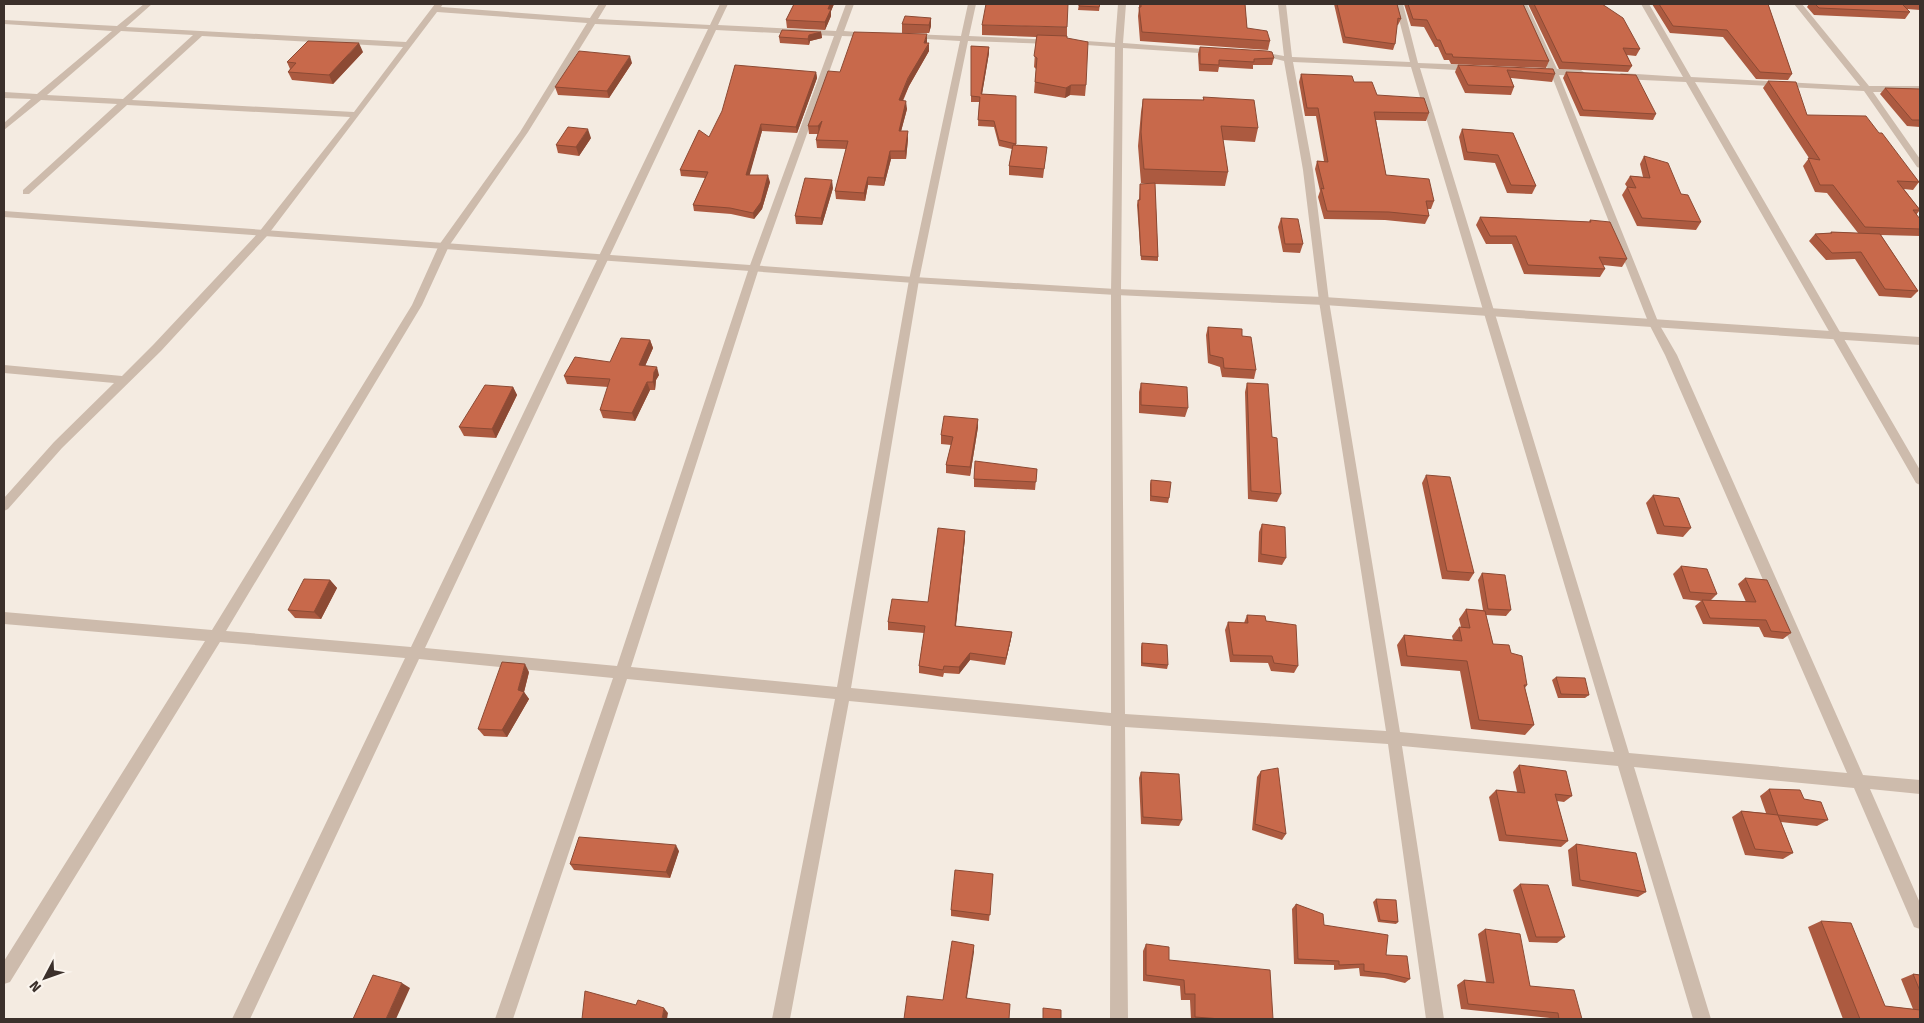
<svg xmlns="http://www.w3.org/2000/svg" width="1924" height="1023" font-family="'Fira Sans',sans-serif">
<rect width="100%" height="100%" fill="#f4ebe1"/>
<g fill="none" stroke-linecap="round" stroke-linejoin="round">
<path fill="#cdbbac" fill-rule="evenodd" d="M144 4H152L126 27 406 42 435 4H443L441 7 590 18 599 4H607L598 19 710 25 720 4H728L718 25 836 31 846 4H854L844 31 870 33 874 35 870 37 842 36 759 268 631 667 837 687 909 280 960 41 910 38 906 36 910 34 961 36 968 4H976L969 36 1055 40V44H1052L968 41 919 280 851 688 1111 713V292L1115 47 1072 44 1068 42 1072 40 1115 43 1118 4H1126L1123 43 1217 50V54H1214L1123 48 1121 292 1125 714 1386 731 1319 301 1303 170 1284 61 1253 53 1257 51 1284 56 1278 4H1286L1292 57 1410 62 1395 4H1403L1418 63 1473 65 1477 68 1473 71 1420 68 1629 753 1847 773 1665 355 1649 324 1551 74H1538L1534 71 1538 68 1548 69 1519 4H1527L1557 69 1581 70 1585 73 1581 76 1559 75 1659 324 1677 355 1863 775 1920 780V794L1870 789 1920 903V929L1914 927 1854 788 1634 767 1711 1019H1693L1618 766 1402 746 1444 1019H1426L1388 744 1125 727 1128 1019H1110L1111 726 849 701 790 1019H772L835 699 627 679 513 1019H495L613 678 419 659 250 1019H232L405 658 220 642 10 982 4 984V961L205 641 4 624V612L212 630 412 305 439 245 520 132 587 23 437 12 267 236 161 351 62 448 8 509 4 511V498L54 442 114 383 4 373V365L122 376 153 345 259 232 350 117 127 105 29 194H23V190L117 104 41 100 4 130V123L31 99 4 98V92L37 94 112 31 4 24V20L117 26ZM595 24 708 29 411 647 226 631 422 305 449 246 528 132ZM716 30 834 36 749 268 617 666 425 648ZM121 31 193 35 123 99 47 95ZM202 36 403 47 354 112 132 100ZM1293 62 1411 67 1614 752 1400 732 1329 301 1313 170Z
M1641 4H1649L1691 77 1860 86 1794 4H1802L1869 86H1920V92H1873L1920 159V168L1917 167 1864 91 1695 82 1920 470V485L1916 483 1686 82 1621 79 1617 76 1621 73 1683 77Z"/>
<path fill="#cdbbac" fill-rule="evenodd" d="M4 211 914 277 1116 289 1324 297 1920 337V345L1324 305 1116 295 914 283 4 217Z"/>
</g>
<path fill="#ac5a40" d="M794 4H834L831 11V16L825 30 787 28 786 20Z
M1079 4H1100L1099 11 1078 10Z
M1139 4H1245L1247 28 1270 41 1268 50 1140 41 1138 16 1139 8Z
M1334 4H1397L1401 19 1398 25H1397L1395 44 1393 50 1343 43Z
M1404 4H1523L1549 61 1546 68 1451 64 1449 60H1444L1438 47H1435L1424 27 1411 26Z
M1528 4H1602L1640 49 1636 56 1627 55 1632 66 1628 72 1559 69Z
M1652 4H1768L1792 74 1788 80 1756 79 1723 37 1670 33Z
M1809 4H1920V10L1907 9 1910 12 1905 19 1814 15 1807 7Z
M931 18V26L929 33H902V24Z
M982 25 1067 27V38L1086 85 1085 96 1070 95 1065 98 1034 93 1036 69 1034 67 1036 37 982 35Z
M821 32 822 38 810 41 809 45 780 43 779 37Z
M927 42V43L929 51 909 86 903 101 907 109 901 131 908 139 906 159H891L884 186 868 185 865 201 836 199 835 191 846 149 817 148 816 140 818 134H809L808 126Z
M971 46 989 47V53L982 94 1016 96V145L1047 147 1043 178 1009 175V166L1012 149 999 146 994 127 978 126 979 102H971Z
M1200 47 1274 58 1272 65H1253V69L1219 67 1218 72 1199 71 1198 54Z
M363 52 333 84 292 80 288 72 290 69 287 62Z
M632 63 609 98 558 95 555 87Z
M1458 65 1555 74 1552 82 1511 78 1514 87 1511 95 1465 93 1455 72Z
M816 72 817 78 797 133 762 131 749 175 770 182 762 209 754 219 731 214 694 211 693 205 705 178 681 176 680 170 709 137Z
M1566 72 1656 114 1653 120 1580 116 1563 78Z
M1301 74 1354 82 1377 95 1429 113 1426 121 1376 120 1386 175 1434 201 1431 209H1427L1429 216 1425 224 1385 220 1324 219 1318 197 1320 191 1315 169 1317 161H1324L1316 116H1305L1299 82Z
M1768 81 1807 115 1879 133 1919 182 1913 190 1904 189 1920 210 1916 215 1920 219V236L1881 235 1918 291 1911 298 1879 296 1855 259 1826 260 1809 241 1815 234 1830 233 1831 232 1858 233 1827 193 1815 192 1803 166 1809 158 1763 88Z
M1885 88 1920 89V127L1907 126 1880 94Z
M1203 97 1258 128 1255 142 1223 140 1228 172 1225 186 1155 184 1158 257V261L1141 260 1137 205 1138 200H1139L1140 184H1153L1141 183 1138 146 1141 112 1143 99 1203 100Z
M1462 129 1513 133 1536 186 1532 194 1507 193 1495 163 1464 160 1459 137Z
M591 138 579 156 558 153 556 145Z
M1644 156 1681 194 1701 222 1696 230 1637 226 1622 195 1627 187 1625 184 1630 176 1643 177 1640 164Z
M833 188 822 225 796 224 795 216Z
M1480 217 1589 222 1590 220 1627 259 1622 267 1603 265 1605 269 1600 277 1524 274 1512 244H1486L1476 225Z
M1281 218 1303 244 1300 253 1283 252 1278 227Z
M1208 327 1242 336 1256 370 1254 379 1222 377 1220 367 1208 363 1206 335Z
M650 340 653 348 645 366 659 375 656 380 655 390H650L635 421 603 418 600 410 608 387 567 384 564 376 610 362Z
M1141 383 1188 408 1185 417 1139 413V392Z
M1247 383 1281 494 1277 502 1248 499 1245 392Z
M513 387 517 395 496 438 464 436 459 427Z
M978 427 970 476 946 473V465L951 445 941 444V435Z
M1037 469 1035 490 974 487V479Z
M1426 475 1474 573 1469 581 1442 579 1422 483Z
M1151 480 1169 498 1168 503 1150 501V484Z
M1653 495 1691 528 1683 537 1657 534 1646 503Z
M1262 524 1286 558 1282 565 1258 562 1259 532Z
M965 531V538L956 626 1012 632 1011 639 1005 665 970 660 959 674 944 673 943 677 919 673V666L924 633 888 630V622L928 602Z
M1681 566 1717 594 1711 600 1746 602 1738 584 1745 578 1791 633 1783 639 1764 637 1759 627 1703 624 1695 606 1701 601 1683 599 1673 574Z
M1482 573 1511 610 1506 616 1486 615 1493 644 1511 653 1527 685 1525 688 1534 725 1525 735 1471 729 1460 671 1401 666 1397 645 1404 635 1453 640 1452 636 1459 627H1461L1459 619 1466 609 1483 610 1478 580Z
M330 580 337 588 321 619 295 618 288 610Z
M1247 615 1266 621 1298 666 1294 673 1271 671 1268 663 1230 662 1225 630 1228 622 1244 623Z
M1142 643 1168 665 1167 669 1141 666V647Z
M529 672 524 692 529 699 507 737 484 736 478 729Z
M1556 677 1589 695 1585 698H1558L1552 680Z
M1519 765 1572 796 1564 802 1557 801 1568 841 1561 847 1499 841 1489 797 1496 790 1517 792 1513 772Z
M1261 771 1286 834 1282 840 1252 830 1257 777Z
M1141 772 1182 820 1179 826 1141 824 1139 778Z
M1769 789 1804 799 1828 820 1817 826 1781 822 1793 853 1783 859 1745 855 1732 817 1741 811 1766 813 1760 796Z
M1576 844 1646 892 1638 897 1572 886 1568 850Z
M679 851 670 878 574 870 570 864Z
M993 874 989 921 951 916V910Z
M1520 884 1565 937 1557 943 1529 942 1513 890Z
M1376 899 1398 922 1396 924 1378 922 1373 902Z
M1296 904 1324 925 1386 955 1410 979 1405 983 1384 978 1360 976 1359 968 1334 970V965L1294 964 1292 909Z
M1821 921 1885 1006 1913 1009 1901 979 1913 974 1920 975V1019H1843L1808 927Z
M1485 929 1530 986 1582 1019H1550V1018L1461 1009 1457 985 1464 980 1486 982 1478 934Z
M1146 944 1169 960 1273 1019H1191L1190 1000H1181L1180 986 1143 981V951Z"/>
<path fill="#8c4a34" d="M830 4H834L831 11V16L825 30V22L828 9Z
M931 18V26L929 33V25Z
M821 32 822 38 810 41 809 45 808 39 809 35Z
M927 34V42L925 51 929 43V51L909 86 899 108V100L924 43Z
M359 43 363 52 333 84 329 75Z
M989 47V53L981 100V94Z
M630 56 632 63 609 98 607 91Z
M816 72 817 78 797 133 796 127Z
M1071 85 1070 95 1065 98 1066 88Z
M906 101 907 109 899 139V131Z
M822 121 819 134 818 126Z
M761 124 762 131 748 181 746 175Z
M588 129 591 138 579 156 576 147Z
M908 131V139L906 159 905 151Z
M890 151 891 159 884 186V178Z
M768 175 770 182 762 209 754 219 753 213Z
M868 177V185L865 201 864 193Z
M832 180 833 188 822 225 821 218Z
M650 340 653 348 642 373 639 365Z
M657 367 659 375 656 380 655 390 653 382 654 372Z
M647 382 650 390 635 421 632 413Z
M513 387 517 395 496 438 492 429Z
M978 419V427L970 476V467Z
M965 531V538L955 633V626Z
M330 580 337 588 321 619 314 612Z
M1012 632 1011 639 1005 665 1006 658Z
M970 653V660L959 674V667Z
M525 664 529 672 524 692 529 699 507 737 502 730 518 690Z
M676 845 679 851 670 878 666 872Z
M974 945V952L966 1004V998Z
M402 983 410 988 396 1019H386Z
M664 1008 668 1013 667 1019H662Z"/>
<path fill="#c8694b" stroke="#8c4a34" d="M794 4H830L828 9H831L825 22 786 20Z
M986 4H1068L1067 27 982 25Z
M1079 4H1100L1099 7 1079 6Z
M1141 4H1245L1247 28 1267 31 1270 41 1142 32 1139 7H1141Z
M1337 4H1397L1401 19 1398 18 1395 44 1345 37Z
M1408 4H1523L1549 61 1453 57 1452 54H1446L1440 40H1437L1427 20 1413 19Z
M1534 4H1602L1623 18 1640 49 1623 48 1632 66 1562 62Z
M1659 4H1768L1792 74 1760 72 1727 30 1673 26Z
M1815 4H1902L1910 12 1819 8Z
M905 16 931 18 929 25 902 24Z
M782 30 821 32 809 35 808 39 779 37Z
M854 32 927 34 924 43H929L908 78 899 100 906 101 899 131H908L905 151H890L884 178 868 177 864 193 835 191 848 141 816 140 822 121 818 126H808L828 71 840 72Z
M1037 35 1067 36V38L1088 42 1086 85H1071L1066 88 1035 82 1037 58 1034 56Z
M308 41 359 43 329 75 288 72 296 63 287 62Z
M971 46 989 47 981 94 1016 96V144L999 140 994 121 978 120 980 97 971 96Z
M1200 47 1267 51 1272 52 1274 58 1254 59V62L1219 60V65L1200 64Z
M579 51 630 56 607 91 555 87Z
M735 65 816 72 796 127 761 124 746 175H768L761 202 753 213 730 208 693 205 708 172 680 170 699 130 709 137 722 111Z
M1458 65 1553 69 1555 74 1507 70 1514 87 1468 85Z
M1566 72 1636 75 1656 114 1583 110Z
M1301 74 1352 76 1354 82H1372L1377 95 1424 98 1429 113 1374 112 1386 175 1429 179 1434 201H1426L1429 216 1389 212 1327 211 1321 188 1324 189 1317 161 1328 162 1318 108H1307Z
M1768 81 1796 82 1807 115 1866 116 1879 133H1882L1919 182 1897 181 1920 210H1913L1920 219V229L1865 227 1833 185H1820L1808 158 1820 160Z
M1885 88 1920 89V120H1912Z
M1203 97 1254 100 1258 128 1221 126 1228 172 1144 169 1141 132 1143 99 1204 100Z
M568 127 588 129 576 147 556 145Z
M1462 129 1513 133 1536 186 1511 185 1498 155 1467 152Z
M1013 145 1047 147 1044 169 1009 166Z
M1644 156 1668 163 1681 194 1688 195 1701 222 1642 218 1627 187 1636 188 1630 176 1650 178Z
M805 178 832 180 821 218 795 216Z
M1155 183 1158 257 1141 256 1138 200H1140V184Z
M1480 217 1591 222 1590 220 1610 222 1627 259 1599 257 1605 269 1528 265 1516 236H1490Z
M1281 218 1298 219 1303 244H1285Z
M1831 232 1880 234 1918 291 1885 289 1861 252 1832 253 1815 234 1832 233Z
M1208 327 1242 329V336L1251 337 1256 370 1224 368 1223 358 1210 355Z
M621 338 650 340 639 365 657 367 654 372 653 382H647L632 413 600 410 610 379 564 376 575 357 610 362Z
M1141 383 1187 387 1188 408 1141 405Z
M1247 383 1268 384 1272 437 1277 438 1281 494 1251 491Z
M485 385 513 387 492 429 459 427Z
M944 416 978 419 970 467 946 465 953 437 941 435Z
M975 461 1037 469 1036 482 974 479Z
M1426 475 1450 477 1474 573 1447 571Z
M1151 480 1171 482 1169 498 1151 496Z
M1653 495 1679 498 1691 528 1664 526Z
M1262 524 1285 527 1286 558 1261 554Z
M938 528 965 531 955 626 1012 632 1006 658 970 653 959 667 944 666 943 670 919 666 925 626 888 622 892 599 928 602Z
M1681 566 1707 569 1717 594 1690 592Z
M1482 573 1505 575 1511 610 1488 609Z
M1745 578 1767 580 1791 633 1771 631 1766 620 1710 618 1702 600 1756 602Z
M304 579 330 580 314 612 288 610Z
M1466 609 1485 611 1493 644 1509 645 1511 653 1522 656 1527 685H1524L1534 725 1479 720 1467 661 1407 656 1404 635 1462 641 1459 627 1470 628Z
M1247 615 1265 616 1266 621 1296 625 1298 666 1274 663 1272 656 1233 655 1228 622 1248 623Z
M1142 643 1167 645 1168 665 1142 663Z
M502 662 525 664 518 690 524 692 502 730 478 729Z
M1556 677 1585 678 1589 695 1561 694Z
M1519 765 1566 771 1572 796 1555 794 1568 841 1506 835 1496 790 1525 793Z
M1278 768 1286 834 1255 824 1261 771Z
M1141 772 1179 774 1182 820 1143 817Z
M1769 789 1800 790 1804 799 1821 802 1828 820 1778 815Z
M1741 811 1778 815 1793 853 1755 849Z
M579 837 676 845 666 872 570 864Z
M1576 844 1636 853 1646 892 1580 880Z
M955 870 993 874 990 915 951 910Z
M1520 884 1548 885 1565 937H1536Z
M1376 899 1396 900 1398 922 1380 920Z
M1296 904 1323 914 1324 925 1388 935 1386 955 1407 956 1410 979 1389 974 1364 971V964L1339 965V961L1298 959Z
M1821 921 1851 923 1885 1006 1920 1010V1019H1860Z
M1485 929 1520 934 1530 986 1574 990 1582 1019H1559L1558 1013 1468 1004 1464 980 1494 983Z
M952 941 974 945 966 998 1010 1004 1009 1019H904L907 996 943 1000Z
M1146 944 1169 947V960L1270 970 1273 1019H1221L1195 1017V994H1185L1184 980 1146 975Z
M1913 974 1920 975V991Z
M373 975 402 983 386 1019H353Z
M585 991 636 1005 638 1000 664 1008 662 1019H582Z
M1043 1008 1061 1010V1019H1043Z"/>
<rect width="1924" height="1023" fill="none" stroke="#3b302b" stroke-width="10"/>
<g transform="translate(45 978) rotate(229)" stroke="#fbf5ee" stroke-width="4" paint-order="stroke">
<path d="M0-4L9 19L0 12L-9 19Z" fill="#3b302b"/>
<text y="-8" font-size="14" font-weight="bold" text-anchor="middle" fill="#3b302b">N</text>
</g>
</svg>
